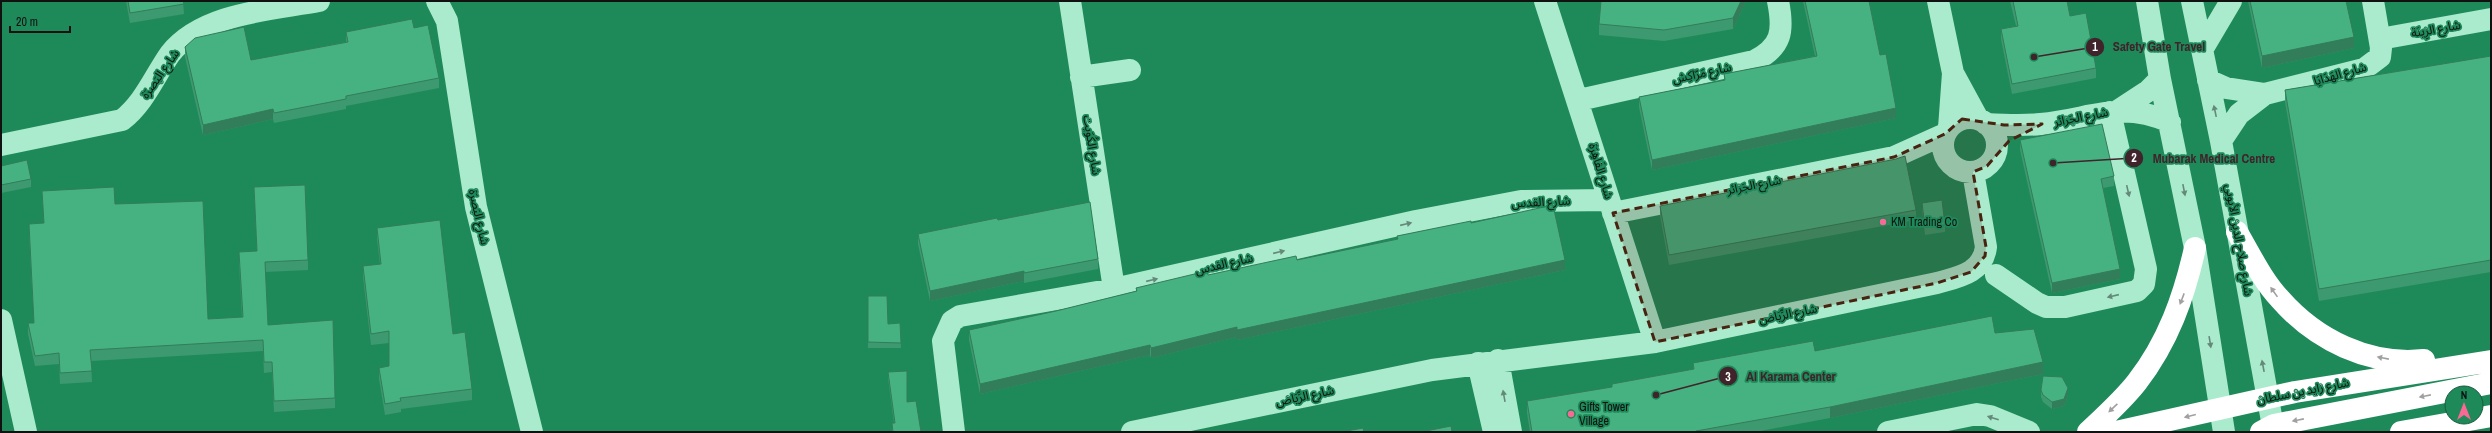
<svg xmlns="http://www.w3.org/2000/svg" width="2492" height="433" font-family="'Archivo Narrow','Noto Sans Arabic',sans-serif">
<rect width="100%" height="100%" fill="#1e8a5a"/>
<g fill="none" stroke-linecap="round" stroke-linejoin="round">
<path stroke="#aaebcd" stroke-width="22" d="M437 1 447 21 476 207 532 432
M1070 1 1114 289
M1545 1 1655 342
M1938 1 1953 73 1978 119
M2147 1 2160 79 2195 248 2224 432
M2192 1 2221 141 2274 432
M2380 39 2491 19
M2202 50 2231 1
M1081 77 1130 70
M2208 80 2226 88 2265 94 2364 69 2380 57 2381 48 2373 1
M1579 100 1754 61C1782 47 1784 31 1778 1
M2119 110 2148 91 2160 79
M1943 145a27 27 0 1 1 54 0a27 27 0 1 1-54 0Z
M1986 124C2004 125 2023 126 2041 124 2092 119 2119 100 2170 122
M1949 128 1953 73
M2221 141 2239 114 2265 94
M1 145 122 120C144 103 154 77 170 54 202 13 271 10 319 1
M1613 213 1894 157 1945 134
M1996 275 2037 303 2046 307H2065L2137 291 2144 284 2146 269 2110 112
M1 320 26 432
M1498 360 1511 432
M1478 363 1494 432
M954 432 943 341 952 321 960 316 1114 289 1416 221 1521 201 1609 200
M1132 432 1432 370 1655 342 1937 283C1958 277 1983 273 1986 247L1973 172
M1888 432 1977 414 1990 416 2029 432"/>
<path stroke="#fff" stroke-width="22" d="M2237 232C2250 254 2262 280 2280 299 2316 340 2369 366 2424 360
M2088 432C2105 416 2123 400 2137 382 2168 342 2184 297 2195 248
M2116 432 2295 392 2491 361
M2261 432 2274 425 2491 383
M2401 432 2491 416"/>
</g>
<path fill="#3d996f" d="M126 1H183L184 14 130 23Z
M1601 1H1746L1733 29 1664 41 1599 35V24Z
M1803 1H1869L1880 55 1896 118 1652 170 1639 107V97L1724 80V74L1815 56Z
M2010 1H2067L2070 16 2096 68V78L2012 94 2001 39V29L2016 26Z
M2248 1H2346L2354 48 2262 68Z
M414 28 439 78V88L346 106V109L274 123 273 119 203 135 185 57V47L251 60 346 42V32Z
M2491 56V272L2319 301 2285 102V90Z
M2020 140 2114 176V186L2103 188 2120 279 2052 293 2020 150Z
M1 166 31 179V187L1 193Z
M254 187 308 260V270L265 272 268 325 335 398V408L274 412 272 372 264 373 263 351 91 361 92 382 60 384 59 364 35 366 28 334V323H34L29 234V224L44 223 42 191 115 204 208 319 242 317 239 263V252L257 251Z
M1922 203 1945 225V232L1925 235 1922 210Z
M1660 206 1916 210V220L1669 265 1660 216Z
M998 220 1098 259V269L1024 283V281L930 301 918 244V234Z
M1471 223 1565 270 1237 340V337L1151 358 1150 355 980 394 969 340V330L1056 311 1136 291V288L1297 260 1397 239V236Z
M377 228 453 334 472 389V400L401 409V412L385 415 379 379V368L389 366V343L371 345 363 277V266L380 264 377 239Z
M868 296 888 324 900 323 901 348H868Z
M1995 333 2043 374 1830 418 1755 432H1530L1527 413V401L1612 387V384L1693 369V363L1815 351Z
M888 372 907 402 921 432H892V423H894L888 378Z
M2041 390 2068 395 2064 406 2052 409 2043 402 2041 397Z"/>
<path fill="#327d5a" d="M1741 1H1746L1733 29V18Z
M2354 37V48L2262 68V56Z
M1896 108V118L1652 170V160Z
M273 109V119L203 135V125Z
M1565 260V270L1237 340V330Z
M2120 269V279L2052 293V283Z
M1024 271V281L930 301V291Z
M1237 327V337L1151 358V348Z
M1150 345V355L980 394V384Z
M2043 362V374L1830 418V407Z
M2068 388V395L2064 406 2052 409V402Z"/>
<path fill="#47b281" stroke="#327d5a" d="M128 1H183L184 4 130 13Z
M1601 1H1741L1733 18 1664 30 1599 24Z
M1805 1H1869L1880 55 1886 54 1896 108 1652 160 1639 97 1725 80 1724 74 1817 56Z
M2013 1H2067L2070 16 2086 13 2096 68 2012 84 2001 29 2018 26Z
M2250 1H2346L2354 37 2262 56Z
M412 19 414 28 428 25 439 78 346 96V99L274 113 273 109 203 125 185 47 195 38 244 27 251 60 348 42 346 32Z
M2491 56V260L2319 289 2285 90Z
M2102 124 2114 176 2101 179 2120 269 2052 283 2020 140Z
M1905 156 1916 210 1669 255 1660 206 1896 159Z
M27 160 31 179 1 185V166Z
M305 185 308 260 265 262 268 325 333 320 335 398 274 401 272 362H264L263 340 90 350 92 371 60 373 59 353 35 356 28 323H34L29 224 44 223 42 191 114 187 115 204 203 201 208 319 243 317 239 252 257 251 254 187Z
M1942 200 1945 225 1925 227 1922 203Z
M1090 202 1098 259 1024 273V271L930 291 918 234 997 218 998 220Z
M1553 205 1565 260 1237 330V327L1151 348 1150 345 980 384 969 330 1056 311 1137 291 1136 288 1207 271 1208 275 1296 256 1297 260 1398 239 1397 236 1471 221V223Z
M440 220 453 334 465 332 472 389 400 398 401 401 385 404 379 368 389 366V331L371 334 363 266 381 264 377 228Z
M868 296H887L888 324 900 323 901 343 868 342Z
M1992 316 1995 333 2034 329 2043 362 1830 407 1696 431V432H1532L1527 401 1612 387V384L1694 369 1693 363 1813 341 1815 351Z
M907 371V402L916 401 921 432H893L892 423H895L888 372Z
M2043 376 2062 377 2068 388 2064 399 2052 402 2043 395 2041 390Z
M1451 426 1452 432H1421Z
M1363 428 1364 432H1341Z"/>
<defs><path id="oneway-solid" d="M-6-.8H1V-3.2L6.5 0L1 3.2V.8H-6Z"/></defs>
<g fill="#658978">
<use href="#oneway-solid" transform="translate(2215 111) rotate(-102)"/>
<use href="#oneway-solid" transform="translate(2184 190) rotate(79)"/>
<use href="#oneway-solid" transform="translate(2128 191) rotate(77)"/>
<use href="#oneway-solid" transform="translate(1406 224) rotate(-13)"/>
<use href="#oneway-solid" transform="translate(1279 252) rotate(-13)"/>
<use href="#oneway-solid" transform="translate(1152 280) rotate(-13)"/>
<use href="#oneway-solid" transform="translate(2113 296) rotate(167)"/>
<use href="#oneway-solid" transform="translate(2210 342) rotate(81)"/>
<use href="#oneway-solid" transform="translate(2263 366) rotate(-101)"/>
<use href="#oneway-solid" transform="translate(1504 396) rotate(-100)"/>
<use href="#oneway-solid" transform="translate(1993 418) rotate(-163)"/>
</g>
<g fill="#a0a0a0">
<use href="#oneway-solid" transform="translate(2274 292) rotate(-125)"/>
<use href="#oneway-solid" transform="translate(2182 299) rotate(111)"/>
<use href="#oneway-solid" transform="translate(2383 358) rotate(-169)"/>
<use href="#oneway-solid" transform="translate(2425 396) rotate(169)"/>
<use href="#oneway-solid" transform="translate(2113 408) rotate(137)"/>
<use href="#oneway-solid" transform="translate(2190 416) rotate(166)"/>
<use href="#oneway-solid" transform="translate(2298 420) rotate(169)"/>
</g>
<path fill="#472310" fill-opacity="0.2" stroke="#472310" stroke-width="3" stroke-dasharray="8 5" stroke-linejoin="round" d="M1962 119 2004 125 2042 124 2009 141 1987 166 1973 172 1986 247 1985 256 1971 272 1937 283 1655 342 1613 213 1894 157 1945 134Z"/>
<g fill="#fa6995" stroke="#1e8a5a" stroke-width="1.5">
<circle cx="1883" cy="222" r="4"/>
<circle cx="1571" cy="414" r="4"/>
</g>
<g text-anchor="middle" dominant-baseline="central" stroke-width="3.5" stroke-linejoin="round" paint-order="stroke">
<g font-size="12" fill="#111" stroke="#1e8a5a">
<text transform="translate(2436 29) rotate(-10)">شارع الزِينَة</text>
<text transform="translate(1702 73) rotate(-12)">شارع مَرّاكِش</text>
<text transform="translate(160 74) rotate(-55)">شارع البَصرَة</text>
<text transform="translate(2340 74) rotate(-16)">شارع الهَدَايَا</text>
<text transform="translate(2081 117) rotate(-11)">شارع الجَزائر</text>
<text transform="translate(1092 145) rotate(81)">شارع الكُوَيت</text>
<text transform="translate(1601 171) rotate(73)">شارع القَاهِرَة</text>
<text transform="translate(1754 185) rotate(-11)">شارع الجَزائر</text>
<text transform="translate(1541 202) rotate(-3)">شارع القدس</text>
<text transform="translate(479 217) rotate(77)">شارع البَصرَة</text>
<text transform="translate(2239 240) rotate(80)">شارع صلاح الدين الأيوبي</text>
<text transform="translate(1224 264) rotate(-13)">شارع القدس</text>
<text transform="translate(1788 314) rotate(-11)">شارع الرِّيَاض</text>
<text transform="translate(2303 391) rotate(-11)">شارع زايد بن سلطان</text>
<text transform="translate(1305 396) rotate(-12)">شارع الرِّيَاض</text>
</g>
<g font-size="12" fill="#111" stroke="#1e8a5a" text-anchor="start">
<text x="1891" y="222">KM Trading Co</text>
<text x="1579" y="407">Gifts Tower<tspan x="1579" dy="14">Village</tspan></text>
</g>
</g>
<path fill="none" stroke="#40232b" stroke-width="1.5" d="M2034 57L2095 47M2053 163L2134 158M1656 395L1728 376"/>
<g fill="#40232b" stroke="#1e8a5a" stroke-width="1.5">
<circle cx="2034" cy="57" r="4"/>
<circle cx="2053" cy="163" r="4"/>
<circle cx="1656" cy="395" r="4"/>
<circle cx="2095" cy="47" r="10"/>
<circle cx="2134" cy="158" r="10"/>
<circle cx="1728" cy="376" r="10"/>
</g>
<g font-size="12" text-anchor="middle" font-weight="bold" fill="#fff">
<text x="2095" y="51">1</text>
<text x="2134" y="162">2</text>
<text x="1728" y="381">3</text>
</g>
<g font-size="13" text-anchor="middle" font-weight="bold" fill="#40232b" stroke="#1e8a5a" stroke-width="3.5" stroke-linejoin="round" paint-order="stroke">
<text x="2159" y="51">Safety Gate Travel</text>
<text x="2214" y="163">Mubarak Medical Centre</text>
<text x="1791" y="381">Al Karama Center</text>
</g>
<rect width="2492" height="433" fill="none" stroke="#111111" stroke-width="4"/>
<g transform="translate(2464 405)"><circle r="19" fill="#1e8a5a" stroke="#195a3d"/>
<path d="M0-3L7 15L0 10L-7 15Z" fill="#fa6995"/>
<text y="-6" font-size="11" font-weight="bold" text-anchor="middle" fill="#111111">N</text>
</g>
<path d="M10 26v6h60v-6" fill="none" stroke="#111111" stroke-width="2"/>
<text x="16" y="26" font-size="12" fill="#111111" stroke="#1e8a5a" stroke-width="3" paint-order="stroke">20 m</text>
</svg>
